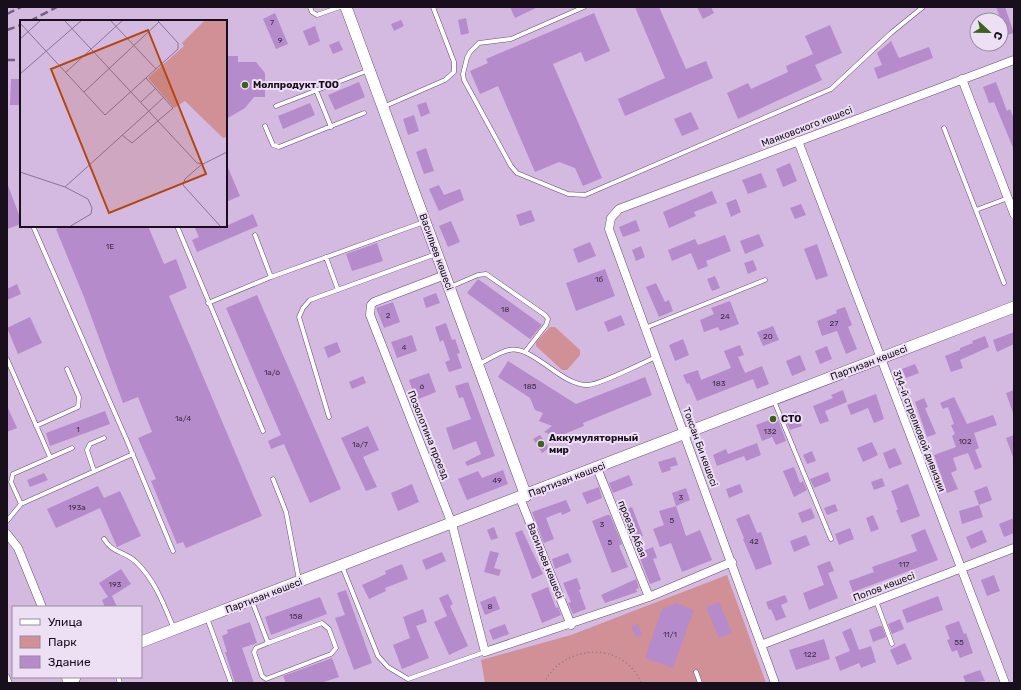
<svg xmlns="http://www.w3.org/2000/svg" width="1021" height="690" font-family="Rubik,sans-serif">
<rect width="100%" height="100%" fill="#d4b9e1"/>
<path fill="#d19095" d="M550 327H555L580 350V355L567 370H562L536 346V342Z
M727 575 766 683H485L481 660 571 635Z"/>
<path fill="#b68bcb" d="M510 7H538L515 18Z
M635 7H659L686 69 706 61 713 78 625 116 618 99 665 78Z
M697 7H711L714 13 703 19Z
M996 7H1005L1014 33 1007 35Z
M275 13 288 44 276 49 263 19Z
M594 13 610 51 585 62 581 52 553 64 602 178 583 186 575 168 559 162 535 172 498 86 480 94 470 71 488 63 486 59Z
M466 18 469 33 461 35 458 20Z
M401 20 404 26 394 31 391 24Z
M830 25 842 53 815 65 822 80 738 119 727 93 748 83 751 89 788 72 786 66 813 54 805 36Z
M315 26 320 41 309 46 303 31Z
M339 41 343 50 333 54 329 45Z
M891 41 899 58 929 47 933 58 878 79 874 68 882 65 877 53Z
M226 56H238V62H256L265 73V97H254L245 108 226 119Z
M11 79H21V105H10Z
M359 82 365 97 335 110 328 95Z
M996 82 1007 111 1010 109 1014 119V150L994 102 989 103 983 87Z
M426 102 430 113 421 117 417 105Z
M310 103 315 115 283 129 278 116Z
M691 112 699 129 682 136 674 119Z
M414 115 419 131 408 135 403 119Z
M426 148 434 171 424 174 416 152Z
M226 163 240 196 226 202Z
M790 163 797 181 783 187 776 169Z
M761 173 767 187 748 194 742 180Z
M7 183 21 220V224L7 229Z
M439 185 444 195 460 189 464 200 439 211 429 189Z
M712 191 717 203 694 212 696 216 669 228 663 212Z
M736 199 741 212 731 217 726 203Z
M801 204 806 215 795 219 790 208Z
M531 210 535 221 520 226 516 215Z
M253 214 258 226 197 252 192 240 199 237 194 226H226Z
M636 220 640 231 623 237 619 227Z
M451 221 460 242 448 247 439 226Z
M63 226H148L164 264 176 259 187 288 169 296 262 516 186 548 183 542 177 544 151 481 156 479 138 438 152 432 138 397 123 403 84 297 56 229Z
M759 234 764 246 745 254 740 241Z
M725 235 731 251 706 261 708 266 698 270 691 253 672 261 668 250 695 239 698 245Z
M590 242 596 256 578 263 573 249Z
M377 243 383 261 352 271 346 254Z
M817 244 828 276 816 280 804 249Z
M641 246 645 257 636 261 632 250Z
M753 260 757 270 748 274 744 263Z
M605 269 615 296 576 311 566 283Z
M715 276 720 288 712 291 707 279Z
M478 279 542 325 530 339 467 293Z
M656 283 665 302 669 300 673 311 659 317 646 287Z
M17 284 21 294 7 300V289Z
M436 293 440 303 426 308 423 298Z
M257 295 341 489 310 503 284 444 271 449 268 441 281 435 226 308Z
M730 301 739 324 720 331 718 327 704 332 700 320 714 314 711 308Z
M393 302 400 322 384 328 376 308Z
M845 307 852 325 848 327 857 349 846 354 837 331 822 336 817 321 837 313 836 310Z
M621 315 625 325 608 332 604 322Z
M30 317 42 343 18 354 7 328Z
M446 323 452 340 455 339 460 353 457 354 462 368 449 372 445 362 450 360 443 340 440 342 435 327Z
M773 326 779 340 763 346 757 332Z
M1014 332V344L997 352 993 340Z
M412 335 417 351 397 358 391 342Z
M985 336 989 347 960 360 963 368 951 372 945 356 960 350V348L973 343 972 341Z
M683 339 689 355 675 361 669 345Z
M337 342 341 352 328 358 324 347Z
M740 345 744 355 738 357 745 373 762 366 769 384 757 389 753 379 697 401 689 383 687 384 683 375 698 370 701 380 731 368 724 351Z
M827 346 832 359 820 364 815 351Z
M800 355 806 370 792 376 786 361Z
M508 361 576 404 645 377 652 395 583 423 584 426 557 437 544 432 552 426 539 421 543 413 535 410 530 398 498 377Z
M915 364 919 373 906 378 902 369Z
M429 373 436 392 416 400 409 380Z
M363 376 366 383 352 389 349 382Z
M468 382 495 456 467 466 465 462 481 454 476 441 453 450 446 428 471 419 463 397 459 398 455 386Z
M843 390 847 402 825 411 829 421 820 424 813 406 833 398 831 395Z
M1014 390V413H1013L1006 393Z
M876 394 884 419 874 423 868 408 851 415 847 405Z
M954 397 967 424 993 415 997 425 974 433 979 448 975 450 982 467 975 470 968 453 953 458 957 470 951 473 958 489 947 493 934 455 956 447 952 436 955 434 951 425 954 424 948 407 943 409 940 403Z
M924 398 928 407 925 408 936 434 927 437 915 402Z
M7 406 17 428 7 432Z
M105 411 110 424 50 446 46 433Z
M796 411 802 426 790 430 784 416Z
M777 417 786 441 776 445 772 437 762 441 756 425Z
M368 426 379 450 363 457 377 487 366 491 341 438Z
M540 435 549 448 542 453 533 439Z
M1014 435V457H1013L1006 438Z
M872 442 878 455 863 462 857 448Z
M757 443 761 455 746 461 744 456 717 466 713 455 726 449 728 454Z
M895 448 902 464 889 469 883 453Z
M812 451 816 461 807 464 803 455Z
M675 457 678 465 670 467 671 470 662 473 658 462Z
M794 467 800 483 803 481 807 490 794 497 783 471Z
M503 470 508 484 467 500 458 479 478 471 482 478Z
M828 472 831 481 814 488 810 479Z
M44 473 48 480 30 487 27 480Z
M629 475 633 485 613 493 609 483Z
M882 478 885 486 874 490 871 482Z
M412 484 419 502 398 511 391 493Z
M740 484 743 492 729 498 726 489Z
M908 484 920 516 901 523 896 510H898L891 491Z
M98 486 104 498 120 491 141 536 117 547 100 508 56 528 47 509Z
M987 486 992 500 979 505 974 491Z
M599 487 602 498 587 504 582 493Z
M686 488 690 500 676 506 672 493Z
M566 500 571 511 562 515 561 512 546 518 554 539 544 543 532 512Z
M835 504 838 511 827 515 824 508Z
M979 505 983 517 962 524 959 511Z
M676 506 686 536 700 530 712 560 682 572 671 543 660 547 653 529 664 525 659 511Z
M632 507 643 536 632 541 620 511Z
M811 508 815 518 802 523 798 513Z
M749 514 757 533 761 532 772 564 756 570 743 539 744 538 736 519Z
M607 515H610L622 544 619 546 628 567 612 573 592 521Z
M873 515 879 529 871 532 866 518Z
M1014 518V533L1004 537 999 524Z
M494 527 498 538 491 540 487 530Z
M850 528 854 539 839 545 835 534Z
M925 529 938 560 853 592 849 581 874 572 872 567 917 551 911 535Z
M522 530 543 574 532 579 515 533Z
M982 530 987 542 971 549 966 537Z
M806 535 810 545 794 552 790 541Z
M653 547 657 558 653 559 661 580 650 584 638 553Z
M490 551 499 553 494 568 501 570 499 576 484 572Z
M442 552 446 561 426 570 422 560Z
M568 553 572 562 555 569 552 559Z
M830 561 834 571 828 573 838 598 809 610 803 593 824 585 817 566Z
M402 564 408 579 385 588 386 591 369 599 362 585 386 574 385 571Z
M121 569 131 584 112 596 117 607H105L102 600 108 597 99 583Z
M994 575 1000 591 987 596 981 580Z
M577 578 581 589 579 590 586 609 573 614 568 603 571 602 563 583Z
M636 579 639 588 636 589 637 592 605 603 601 595Z
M548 587 556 608 558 607 561 615 542 623 531 594Z
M346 590 372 663 354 670 335 618 345 615 337 593Z
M448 594 453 604 450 606 468 646 449 655 434 622 447 616 439 598Z
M785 595 788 602 781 605 786 617 776 621 771 609 769 610 766 602Z
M495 596 500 609 485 615 480 602Z
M938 596 943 610 907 623 902 610Z
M320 597 327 614 271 635 265 617Z
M719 602 732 633 719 638 706 607Z
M676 603 694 610 673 668 645 658 662 609Z
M423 609 427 622 416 626 429 658 402 669 393 645 410 638 403 617Z
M900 619 904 629 892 634 888 624Z
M959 621 964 634 966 633 973 653 960 658 957 650 952 652 947 640 950 639 945 626Z
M250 622 257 643 242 648 254 683H235L225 652H227L222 636 228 633 227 630Z
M505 624 509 634 493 640 489 630Z
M638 624 642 635 636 637 631 627Z
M879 626H882L886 637 873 642 869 630Z
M851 628 859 650 871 646 876 662 861 668 859 663 840 671 835 657 850 651 842 632Z
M824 639 830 659 796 670 789 650Z
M905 643 912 659 897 665 890 650Z
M332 658 339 677 321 683H286L283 676Z
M980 670 985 681 966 683 963 676Z"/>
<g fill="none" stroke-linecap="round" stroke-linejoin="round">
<defs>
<path id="lane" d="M310 7 312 12 317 15 340 7
M584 7 511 39 479 43 470 52 467 58 463 74 464 80 511 166 517 173 568 194 585 195 831 89 891 33 923 7
M316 90 331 127
M276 106 369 70
M383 107 445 80 454 72V62L433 7
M265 126 273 145 279 147 364 113
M944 128 1004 283
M976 210 1008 198
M33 226 128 443 173 551
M177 226 263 431
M255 235 271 277
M326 257 338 290
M450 287 478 275 486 274 545 315 548 319 546 325 525 352
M208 303 271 277 424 222
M645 328 765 280
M7 359 50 457
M479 364C488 360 499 352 509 350 533 345 561 386 588 385 600 385 642 363 656 357
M774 401 831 539
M329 417 299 317 303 308 310 300 436 254
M36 426 78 407 79 397 67 369
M94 471 87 450 90 444 104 438
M273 479 286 512 299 580
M21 504 11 482 13 474 72 448
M7 521 21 504 133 454
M104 539C113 554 125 551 136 562 155 580 164 605 174 629
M342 566 378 656 388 667 408 679 485 652
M252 601 268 643 256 648 254 652 262 676 266 679 331 654 336 648 329 629 322 623 268 643
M876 601 892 644
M207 618 231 683
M696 672 700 683
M7 676 10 683
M118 677 120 683"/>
<path id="street" d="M962 79 1014 214
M798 141 1005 683
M445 275 374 302 371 305 370 315 452 524 485 652 649 597 732 562
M597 468 649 597
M520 498 571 625
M7 534 18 548 42 607
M761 645 1014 548
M66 677 67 683
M775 683 609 229 611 218 619 209 1014 60"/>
<path id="secondary" d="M346 7 526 496
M141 642 1014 307
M72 683 75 677"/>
</defs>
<use href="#lane" stroke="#644d6f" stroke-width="5"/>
<use href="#street" stroke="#644d6f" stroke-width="9"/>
<use href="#secondary" stroke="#644d6f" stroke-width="12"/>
<path stroke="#8a7593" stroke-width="1.5" stroke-dasharray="1 3" stroke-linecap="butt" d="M544 683C563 644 624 640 641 683"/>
<use href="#lane" stroke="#fff" stroke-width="4"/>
<use href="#street" stroke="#fff" stroke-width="8"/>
<use href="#secondary" stroke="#fff" stroke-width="11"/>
<path stroke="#74627d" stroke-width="2.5" stroke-dasharray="8 4" stroke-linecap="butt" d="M7 14 21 7
M30 21 57 7
M7 30 21 25
M7 60H21"/>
</g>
<g fill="#3b631e" stroke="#eddff4" stroke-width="1.5">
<circle cx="245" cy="85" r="4"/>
<circle cx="773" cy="419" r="4"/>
<circle cx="541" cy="444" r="4"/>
</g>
<g text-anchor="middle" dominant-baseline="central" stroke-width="4" stroke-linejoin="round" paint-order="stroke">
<g font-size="8" fill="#402d48">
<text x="272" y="22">7</text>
<text x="280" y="40">9</text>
<text x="110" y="246">1Е</text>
<text x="599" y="279">1б</text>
<text x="505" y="309">18</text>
<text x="388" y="315">2</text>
<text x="725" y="316">24</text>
<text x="834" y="323">27</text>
<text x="768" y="336">20</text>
<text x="404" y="347">4</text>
<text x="272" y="372">1а/6</text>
<text x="719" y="383">183</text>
<text x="422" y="386">6</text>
<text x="530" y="386">185</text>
<text x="183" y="418">1а/4</text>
<text x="78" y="429">1</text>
<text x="770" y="431">132</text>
<text x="965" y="441">102</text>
<text x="360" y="444">1а/7</text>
<text x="497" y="480">49</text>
<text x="681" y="497">3</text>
<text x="77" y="507">193а</text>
<text x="672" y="520">5</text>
<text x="602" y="524">3</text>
<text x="754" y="541">42</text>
<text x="610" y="542">5</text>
<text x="904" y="564">117</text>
<text x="115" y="584">193</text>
<text x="490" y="606">8</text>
<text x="296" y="616">158</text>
<text x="670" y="634">11/1</text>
<text x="959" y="642">55</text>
<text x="810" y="654">122</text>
</g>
<g font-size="10" font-weight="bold" fill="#180e1c" stroke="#eddff4" text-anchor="start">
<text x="253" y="85">Молпродукт ТОО</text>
<text x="781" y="419">СТО</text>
<text x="549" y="438">Аккумуляторный<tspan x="549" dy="12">мир</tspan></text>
</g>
<g font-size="10" fill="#180e1c" stroke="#eddff4">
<text transform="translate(807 127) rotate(-21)">Маяковского көшесі</text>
<text transform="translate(436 252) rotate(70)">Васильев көшесі</text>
<text transform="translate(869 363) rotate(-21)">Партизан көшесі</text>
<text transform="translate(919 431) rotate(69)">314-й стрелковой дивизии</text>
<text transform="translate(428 435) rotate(68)">Позолотина проезд</text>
<text transform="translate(700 447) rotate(70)">Токсан Би көшесі</text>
<text transform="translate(567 480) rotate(-21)">Партизан көшесі</text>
<text transform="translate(632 529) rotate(68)">проезд Абая</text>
<text transform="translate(545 561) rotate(68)">Васильев көшесі</text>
<text transform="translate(884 587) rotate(-21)">Попов көшесі</text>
<text transform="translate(264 596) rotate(-21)">Партизан көшесі</text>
</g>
</g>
<g transform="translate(20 20)">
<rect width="207" height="207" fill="#d4b9e1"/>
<path d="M185 0H207V117L203 118 165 81 154 88 128 58 164 26 162 23Z" fill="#d19095"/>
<path fill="none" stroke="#897592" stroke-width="1" d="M44 0 177 143 183 144 207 132M90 0 136 49M0 3 85 95 158 29V23L137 0M0 19 21 0M45 53 103 0M0 54 62 0M64 72 139 2M121 82 136 68M129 91 144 77M102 115 112 123 153 88 126 58M182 144 165 159 163 165 201 207M0 152 45 167 68 179 72 188 71 194 49 207M45 167 129 91"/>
<path fill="#b44610" fill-opacity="0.15" stroke="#b44610" stroke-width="2" d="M128 10 186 154 89 193 31 49Z"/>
<rect width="207" height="207" fill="none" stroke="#180e1c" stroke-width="2"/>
</g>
<rect width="1021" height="690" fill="none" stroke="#180e1c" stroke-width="16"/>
<rect x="12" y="606" width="130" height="72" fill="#eddff4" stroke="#988b9e"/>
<rect x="20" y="619" width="20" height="6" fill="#ffffff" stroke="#988b9e"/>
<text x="48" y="626" font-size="12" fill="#180e1c">Улица</text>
<rect x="20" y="636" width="20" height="12" fill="#d19095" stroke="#988b9e"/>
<text x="48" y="646" font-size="12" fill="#180e1c">Парк</text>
<rect x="20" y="656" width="20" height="12" fill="#b68bcb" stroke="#988b9e"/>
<text x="48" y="666" font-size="12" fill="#180e1c">Здание</text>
<g transform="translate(989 32) rotate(112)"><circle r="19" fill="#eddff4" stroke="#988b9e"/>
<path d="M0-3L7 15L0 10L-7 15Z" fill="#3b631e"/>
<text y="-6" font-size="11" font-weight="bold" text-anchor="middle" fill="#180e1c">С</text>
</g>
</svg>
